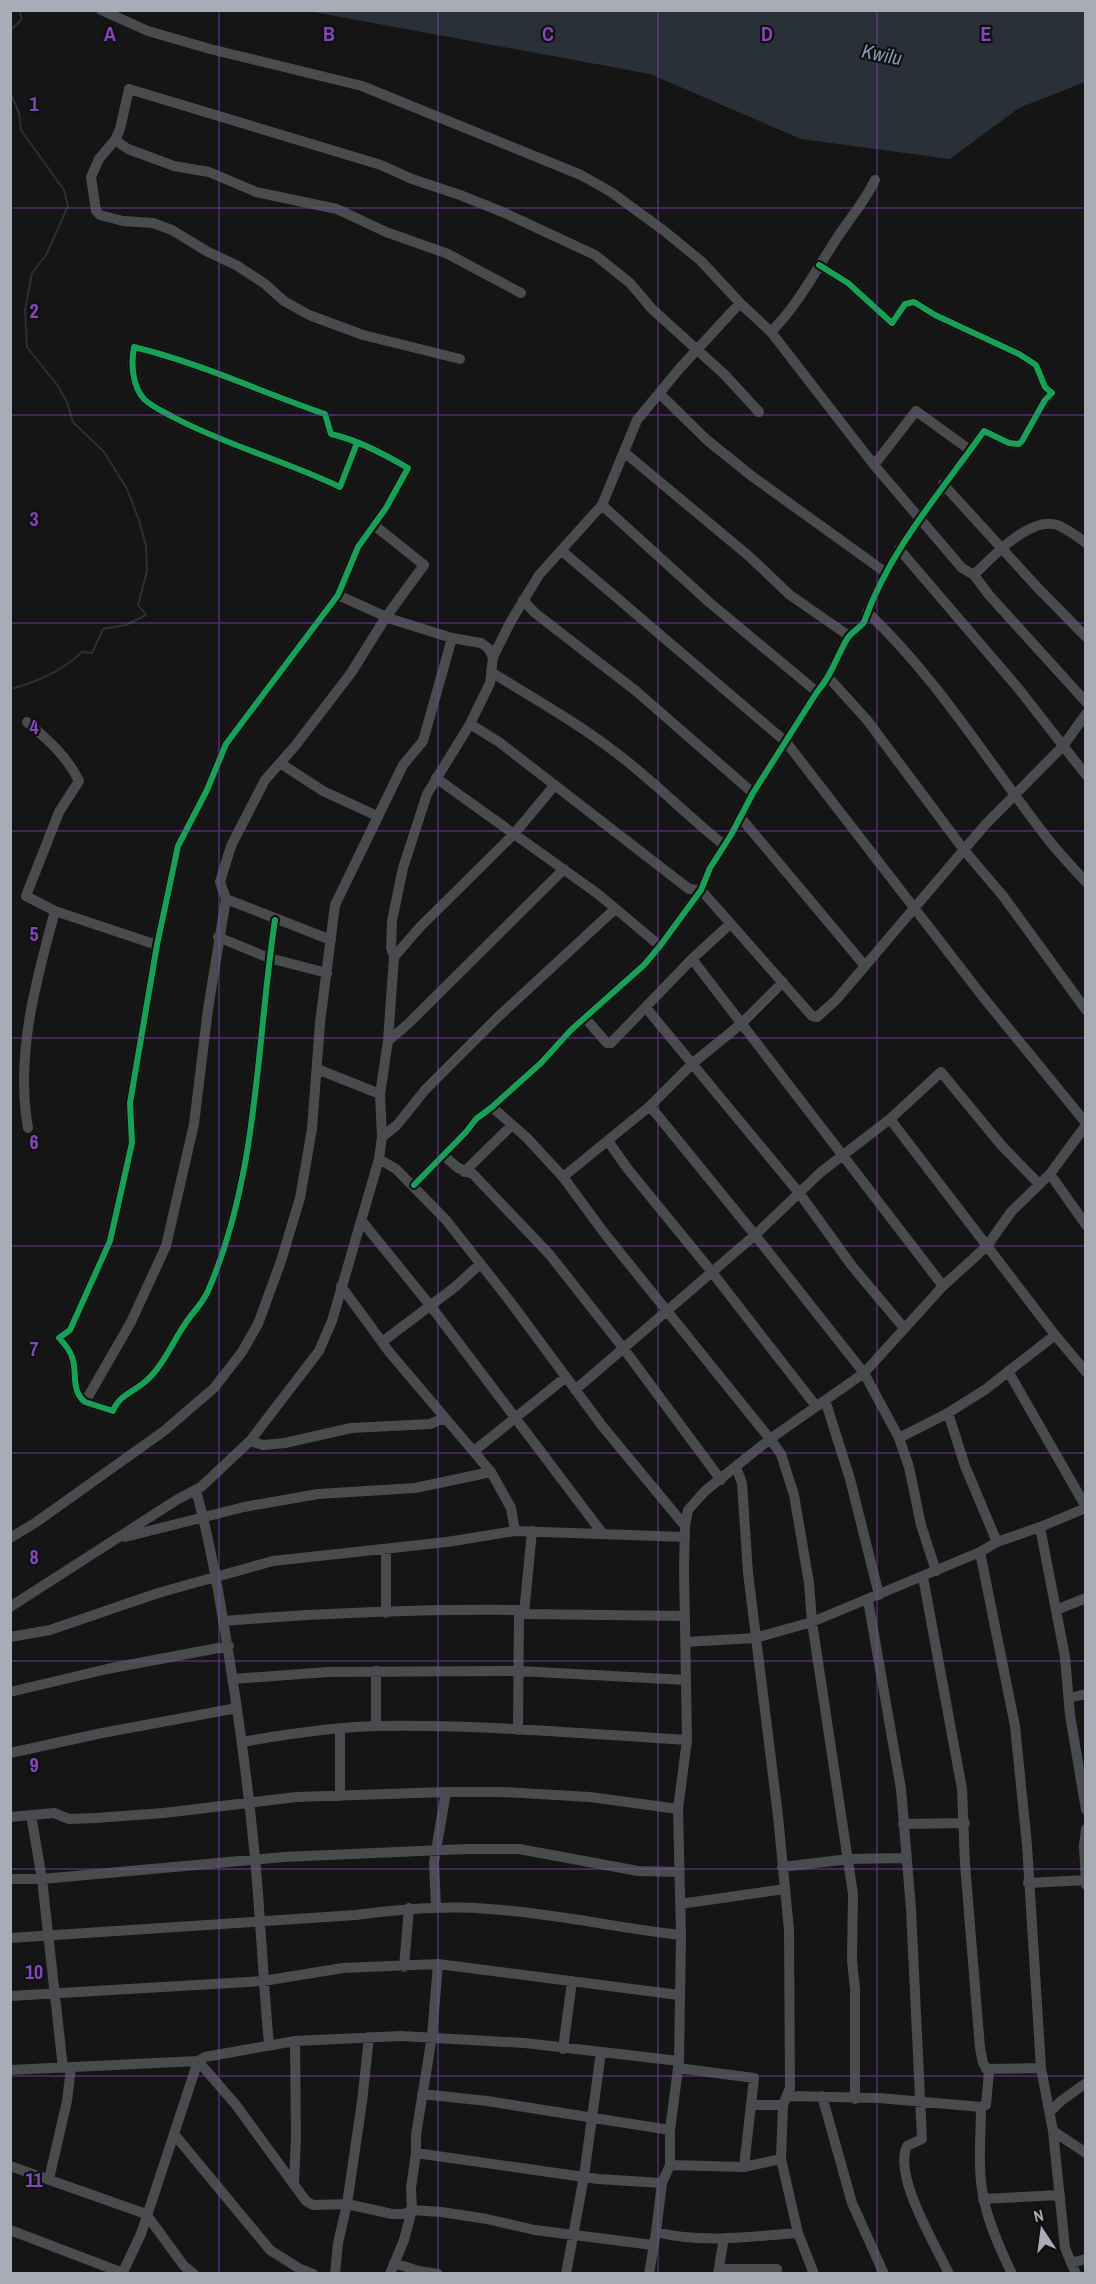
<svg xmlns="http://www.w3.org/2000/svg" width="1096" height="2284" font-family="'Archivo Narrow',sans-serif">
<rect width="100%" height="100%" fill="#151516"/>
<path fill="#293037" d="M308 11H1085V82L1019 108 950 159 801 139 650 74Z"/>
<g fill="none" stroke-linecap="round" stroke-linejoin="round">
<path stroke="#293037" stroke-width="2" d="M10 31 22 19 19 10
M10 92 19 113 21 130 64 190 68 206 46 255 32 273 25 310 27 347 58 386 67 402 73 422 104 452 127 489 139 520 146 546 147 571 138 605 146 615 126 625 103 629 92 653 82 652C63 670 36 683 10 689"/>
<path stroke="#4a4b4e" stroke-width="10" d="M101 10 148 31 210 49 362 86 581 175 611 192 663 230 701 261 740 303 771 332 874 465 962 568 974 575 989 595 1086 702
M115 140 128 149 174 166 209 172 256 192 337 209 386 232 448 254 521 293
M771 332C798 305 816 270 837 238 850 218 865 201 875 180
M460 359 363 335 309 315 284 301 265 284 236 265 208 252 172 230 153 223 123 221 100 215 96 211 91 177 99 159 115 140 120 129 129 89 381 165 412 179 460 195 505 213 595 255 630 283 652 309 725 375 759 412
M659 393 707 440 753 477 885 572
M624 452 750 557 790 595 849 636
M874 465 916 411 970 450
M943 484 1037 587 1086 637
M602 505 710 603 817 692
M899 549 1018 688 1086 775
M562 551 786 742 983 997 1086 1123
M974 575C991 558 1030 516 1057 525 1066 528 1078 537 1086 543
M338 595 391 619 452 638 481 643 488 648 493 657
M523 600 535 613 636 691 753 793
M867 612C935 676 984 756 1041 830 1054 848 1070 865 1086 882
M491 672C533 698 576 722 615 752 654 781 686 815 724 845
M829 678 867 720 964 850 1003 896 1086 1010
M27 722C47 739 67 756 79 781L59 812 26 896 55 911 157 945
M470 724 499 742 689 889 701 890 812 1016 817 1017 836 1000 985 825 1063 746 1086 714
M280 763 323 791 377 816
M436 778 598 894 660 946
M741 818 865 966
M226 899 331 940
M275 920C256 1045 259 1173 208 1291 203 1303 192 1313 185 1324 172 1343 163 1366 146 1381 135 1391 119 1395 113 1411L85 1402C71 1391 77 1374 73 1360 71 1352 65 1344 59 1338L70 1330 110 1241 132 1143 130 1103 157 945 178 846 207 790 226 744 338 595 358 547 386 508 408 468C384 454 358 440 331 434L325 414C261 392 200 363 134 347 131 363 132 386 144 399 152 407 166 413 175 418 228 446 286 461 340 487L357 443
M218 937 269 958 327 973
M394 957 420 927 514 834 554 786
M692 959 943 1286
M647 1009 800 1194 852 1266 904 1328
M585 1018 607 1043H611L692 959 730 924
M388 1041 409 1023 564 869
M317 1069 380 1094
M650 1106 755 1235 864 1373 899 1438 909 1467 921 1525 936 1571
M492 1107 527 1138 563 1177 605 1234 770 1439 781 1454 794 1495 809 1583 812 1622 853 1894 852 1960 855 1989V2099
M890 1119 1055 1335 1086 1372
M28 1128C15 1055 36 981 55 911
M382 1137 397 1125 425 1090 498 1017 615 909
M608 1141 627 1168 711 1271 816 1406 826 1403 850 1479 879 1595
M443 1155 458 1168 473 1174 550 1255 624 1349 721 1480
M379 1159 396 1169 446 1220 509 1300 603 1427 685 1526
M464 1172 511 1126
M1050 1174 1086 1225
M563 1177 650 1106 693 1063 741 1024 783 982
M414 1185 466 1132 476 1119 492 1107 541 1063 571 1030 644 965 660 946 701 890 710 868 731 835 753 793 817 692C832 675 836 658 847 639 851 632 859 629 864 622 890 549 940 493 984 431L1009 443 1019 444 1022 441 1045 400 1052 393 1045 387 1036 365 1019 354 935 315 914 302 905 304 892 323 848 283 819 265
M361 1220 433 1309 603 1534
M341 1286 390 1353 491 1472 511 1508 515 1531
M382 1342 455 1287 480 1264
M1008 1371 1086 1507
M575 1390 755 1235 821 1172 890 1119 941 1072 1002 1146 1039 1184
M85 1402 131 1322 166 1246 194 1124 208 1009 226 899 220 882 231 846 265 780 295 746 351 673 386 617 424 565 374 525
M948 1413 965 1466 997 1542
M899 1438 948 1413 986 1389 1055 1335
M250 1441 263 1445 285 1443 351 1428 430 1424 445 1418
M474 1451 566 1377
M736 1467 742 1483 748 1573 778 1816 789 1930 790 2088 783 2105 781 2159 798 2233 814 2274
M196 1490C213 1553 223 1618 233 1682 245 1761 255 1842 260 1922 263 1963 265 2003 269 2044
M1040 1527 1065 1657 1070 1715 1086 1810
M125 1537 244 1507 318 1494 415 1488 491 1472
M10 1538 35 1523 164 1431 214 1388 242 1352 258 1324 281 1261 300 1198 312 1129 320 1023 335 905 403 765 423 741 452 638
M386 1550V1613
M980 1552 1015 1726 1027 1845 1041 2068 1053 2131 1065 2248 1076 2274
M868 1600 901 1789 911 1909 922 2139 907 2146C893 2176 935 2244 949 2274
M10 1607 178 1499 201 1487 250 1441 319 1351 332 1321 379 1159 382 1137 380 1094 388 1041 394 957 391 948 392 921 403 868 427 794 470 724 490 683 493 657 511 621 539 575 602 505 637 420 680 368 740 303
M1056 1610 1086 1598
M524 1614 532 1531
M223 1621C322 1613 421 1609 519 1610L524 1614 685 1616
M10 1637 50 1630 158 1593 273 1561 447 1542 515 1531 685 1537
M685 1642 755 1638 812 1622 980 1552 997 1542 1040 1527 1086 1508
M376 1671V1726
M232 1679 328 1672 519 1671 686 1680
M10 1692 107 1669 229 1646
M1069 1698 1086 1694
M340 1728V1796
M518 1730 519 1610
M242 1742C287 1734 332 1727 377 1726 480 1724 584 1734 687 1740
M10 1753 102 1733 237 1708
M31 1815 42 1879 63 2068
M10 1817 54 1813 69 1819 95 1818 164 1813 296 1797 446 1792H502L590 1797 678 1809
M903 1824 965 1823
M1086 1829 1084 1845 1086 1885
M782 1867 849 1859 905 1858
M10 1879H42L283 1857 466 1849H519L638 1871 678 1872
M1028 1883 1086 1880
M680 1904 785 1889
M436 1908 434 1862 446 1792
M10 1938 356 1915C400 1909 444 1905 489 1909 553 1913 617 1928 681 1935
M404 1967 409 1908
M10 1996 263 1981 343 1968 438 1964 679 1995
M563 2049 572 1981
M678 2068 754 2078 744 2167
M986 2069 1041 2068
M10 2070 198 2061 205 2057 295 2041 401 2036 525 2043 679 2061
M422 2094 487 2101 670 2130
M789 2096 879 2098 981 2107 986 2105 989 2072 983 2063 980 2048 965 1864 962 1789 923 1577
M822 2096 852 2203 884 2274
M752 2105H783
M981 2107C981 2137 977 2170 984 2200 989 2225 1001 2251 1012 2274
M1050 2112 1061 2101 1086 2083
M1053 2131 1086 2153
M174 2134 270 2250 300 2269 313 2274
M416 2153 598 2179 662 2183
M670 2165 744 2167 781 2159
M10 2166 146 2214 184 2266 194 2274
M49 2179 67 2101 71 2068
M294 2182 296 2137 295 2041
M983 2199 1060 2195
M10 2230 123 2273
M656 2232C703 2244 752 2236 798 2233
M394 2263 419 2271 438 2274
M1071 2263 1086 2259
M719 2269H777L776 2274
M718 2273 724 2238
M122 2274 141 2234 198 2061 236 2105 306 2201 313 2205 347 2204 392 2214H404L412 2210 441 2212 487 2219 535 2230 653 2245
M335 2274 338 2243 347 2204 362 2102 369 2037
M390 2274 404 2240 412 2210 411 2188 416 2153V2135L432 2036 438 1964
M566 2274 584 2176 601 2052
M649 2274 656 2232 662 2183 670 2165V2130L679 2061 681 1935 678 1809 687 1740 684 1568 685 1526 688 1510 705 1491 770 1439 864 1373 943 1286 987 1246 1011 1212 1050 1174 1086 1125"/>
<defs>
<path id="cycleway" d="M275 920C256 1045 259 1173 208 1291 203 1303 192 1313 185 1324 172 1343 163 1366 146 1381 135 1391 119 1395 113 1411L85 1402C71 1391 77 1374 73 1360 71 1352 65 1344 59 1338L70 1330 110 1241 132 1143 130 1103 157 945 178 846 207 790 226 744 338 595 358 547 386 508 408 468C384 454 358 440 331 434L325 414C261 392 200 363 134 347 131 363 132 386 144 399 152 407 166 413 175 418 228 446 286 461 340 487L357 443
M414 1185 466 1132 476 1119 492 1107 541 1063 571 1030 644 965 660 946 701 890 710 868 731 835 753 793 817 692C832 675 836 658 847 639 851 632 859 629 864 622 890 549 940 493 984 431L1009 443 1019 444 1022 441 1045 400 1052 393 1045 387 1036 365 1019 354 935 315 914 302 905 304 892 323 848 283 819 265"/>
</defs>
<use href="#cycleway" stroke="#101011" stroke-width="10"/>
<use href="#cycleway" stroke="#1a9f57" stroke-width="6"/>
</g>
<path fill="none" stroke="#8446bd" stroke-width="1.5" stroke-opacity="0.55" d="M219 10V2274M438 10V2274M658 10V2274M877 10V2274M10 208H1086M10 415H1086M10 623H1086M10 831H1086M10 1038H1086M10 1246H1086M10 1453H1086M10 1661H1086M10 1869H1086M10 2076H1086"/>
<g text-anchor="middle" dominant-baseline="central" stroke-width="4.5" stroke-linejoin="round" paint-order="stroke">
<g font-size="20" font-style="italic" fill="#7f99b0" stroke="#101011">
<text transform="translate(882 54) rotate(12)">Kwilu</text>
</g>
</g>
<g font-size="20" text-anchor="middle" font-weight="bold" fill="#8446bd" stroke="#101011" stroke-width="4.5" stroke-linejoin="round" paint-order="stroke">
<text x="110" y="41">A</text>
<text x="329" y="41">B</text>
<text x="548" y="41">C</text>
<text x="767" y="41">D</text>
<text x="986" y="41">E</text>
<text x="34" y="111">1</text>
<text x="34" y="318">2</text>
<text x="34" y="526">3</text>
<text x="34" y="734">4</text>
<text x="34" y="941">5</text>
<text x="34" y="1149">6</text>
<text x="34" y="1356">7</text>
<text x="34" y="1564">8</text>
<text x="34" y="1772">9</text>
<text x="34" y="1979">10</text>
<text x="34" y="2187">11</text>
</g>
<rect width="1096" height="2284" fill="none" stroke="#a7acb6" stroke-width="24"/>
<g transform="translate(1042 2230) rotate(347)" stroke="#101011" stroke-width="4.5" paint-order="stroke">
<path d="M0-4.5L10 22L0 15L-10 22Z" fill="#a7acb6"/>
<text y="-9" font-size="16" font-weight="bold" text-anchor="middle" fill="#a7acb6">N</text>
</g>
</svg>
